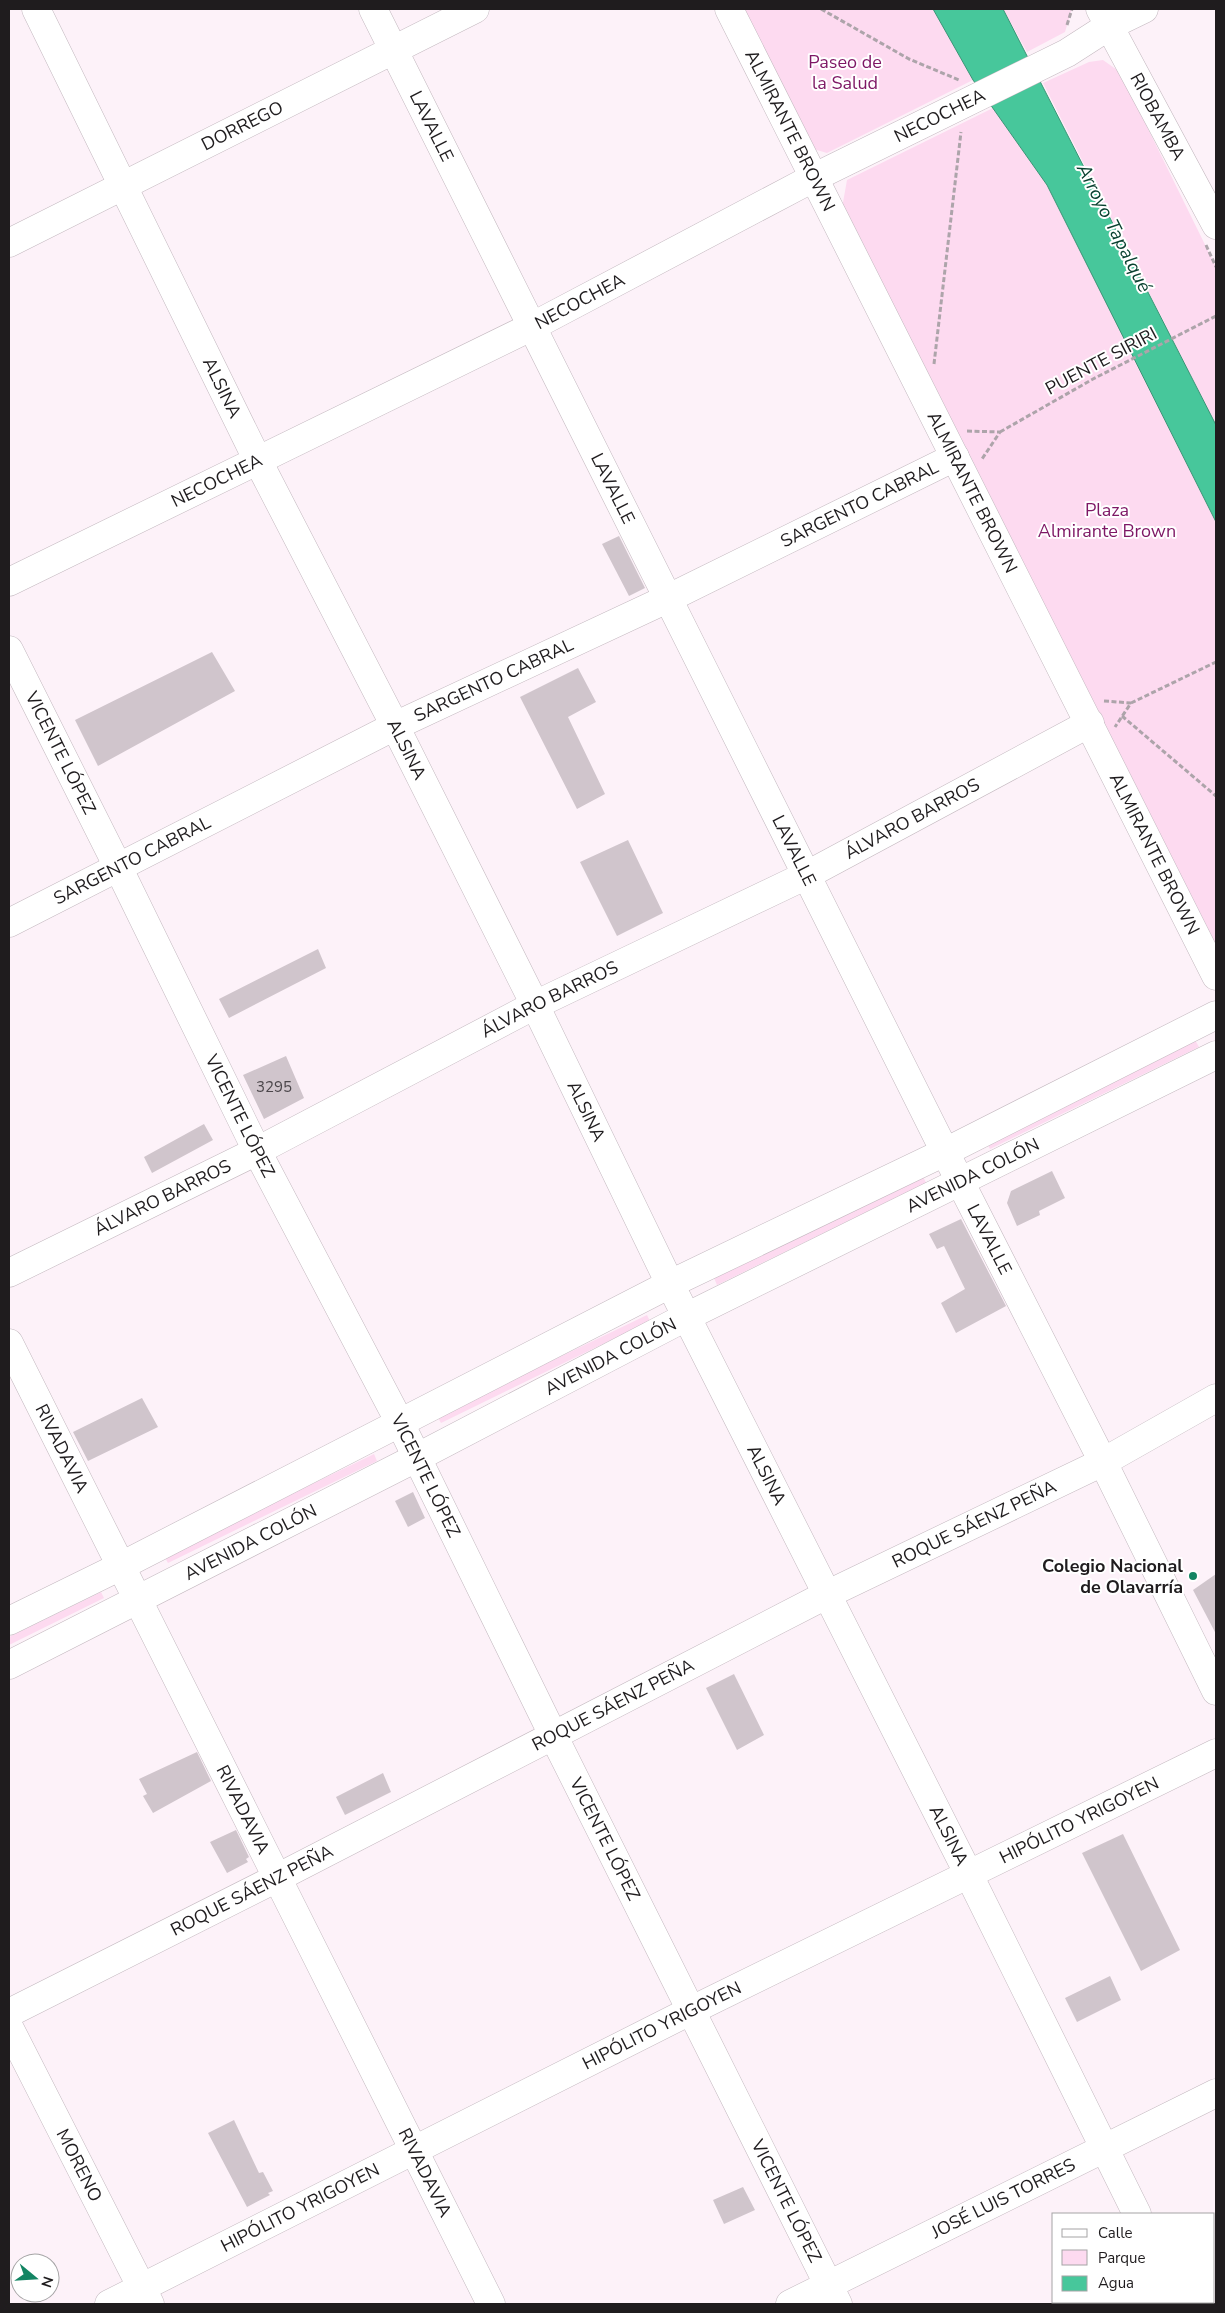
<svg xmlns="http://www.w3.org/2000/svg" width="1225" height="2313" font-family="'Nunito Sans',sans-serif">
<rect width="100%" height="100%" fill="#fdf2f9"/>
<path fill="#fddaf0" d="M741 9H933L973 80 827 153 810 148Z
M1003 9H1072L1065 32 1027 52Z
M1103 60 1120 72 1216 267V425L1043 83 1089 62Z
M993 108 1047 185 1216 522V955L842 208 847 180Z
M1195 1040 1199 1047 990 1149 986 1142Z
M923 1176 926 1183 717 1285 714 1278Z
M647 1315 650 1321 441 1423 437 1416Z
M374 1454 377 1461 168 1563 164 1556Z
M101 1592 104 1598 9 1645V1637Z"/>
<path fill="#47c79b" stroke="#3b9476" d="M933 9H1003L1216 425V522L1047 185 973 80Z"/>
<path fill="#d0c5cc" d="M619 536 645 588 629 596 602 544Z
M212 652 235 691 98 766 75 720Z
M578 668 596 702 568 717 605 794 577 809 520 697Z
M628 840 663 913 617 936 580 862Z
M318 949 326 968 229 1018 219 999Z
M286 1056 304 1098 264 1119 243 1075Z
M204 1124 213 1140 152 1173 144 1157Z
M1052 1171 1065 1198 1039 1211 1040 1215 1017 1226 1007 1203 1011 1191Z
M961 1219 1006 1306 956 1333 941 1303 965 1289 944 1246 937 1249 929 1234Z
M142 1398 158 1427 88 1461 73 1432Z
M413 1492 425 1518 408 1527 395 1501Z
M1216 1574V1634L1193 1590Z
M734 1674 764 1735 737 1750 706 1688Z
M197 1752 211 1781 153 1813 143 1796 147 1794 139 1779Z
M383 1773 391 1792 345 1815 336 1797Z
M236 1830 249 1857 246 1859 248 1862 227 1873 210 1842Z
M1123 1834 1180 1950 1141 1971 1082 1853Z
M1110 1976 1121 2000 1077 2022 1065 1998Z
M234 2120 259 2173 263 2172 273 2191 268 2193 270 2195 247 2207 208 2133Z
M743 2187 755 2210 724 2224 713 2200Z"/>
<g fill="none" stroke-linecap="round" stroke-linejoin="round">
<defs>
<g id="minor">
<path id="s1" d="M36 9 258 461 395 726 535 1005 670 1284 969 1875 1137 2214"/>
<path id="s2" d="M373 9 945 1152 1103 1462 1216 1691"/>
<path id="s3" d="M729 9 1216 976"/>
<path id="s4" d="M1100 9 1216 225"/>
<path id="s5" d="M9 243 475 9"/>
<path id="s6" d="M9 582 533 326 815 177 1067 53 1109 26 1144 9"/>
<path id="s7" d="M9 650 118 867 257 1151 400 1423 553 1735 838 2304"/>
<path id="s8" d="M9 923 395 726 669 598 955 457"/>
<path id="s9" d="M9 1273 257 1151 535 1005 807 875 1090 723"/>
<path id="s10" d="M9 1343 491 2304"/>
<path id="s11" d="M9 2013 277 1878 826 1595 1103 1462 1216 1398"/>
<path id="s12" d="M9 2027 150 2304"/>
<path d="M1181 2302 1182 2304"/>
<path id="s13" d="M109 2304 692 2010 1216 1753"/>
<path id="s14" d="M790 2304 1216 2093"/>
</g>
<g id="major">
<path d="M9 1621 121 1566 670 1284 945 1152 1216 1015"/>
<path id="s15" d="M9 1665 416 1458 686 1317 1216 1055"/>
</g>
</defs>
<use href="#minor" stroke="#c3b8bf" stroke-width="29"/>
<use href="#major" stroke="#c3b8bf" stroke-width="29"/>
<path stroke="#ada4aa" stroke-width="3" stroke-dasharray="5 2.5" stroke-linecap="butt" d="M821 9 909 59 959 80
M1067 25 1072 9
M1206 245 1216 267
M934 364 961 132
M967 431 1000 432 982 459
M1000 432 1093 379 1216 316
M1104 701 1131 703 1115 727
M1131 703 1216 662
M1122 716 1216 796"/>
<use href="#minor" stroke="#fff" stroke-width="28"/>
<use href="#major" stroke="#fff" stroke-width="28"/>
</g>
<circle fill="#138563" stroke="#fff" stroke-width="2" cx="1193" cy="1576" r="5"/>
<g text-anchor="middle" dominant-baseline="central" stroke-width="4" stroke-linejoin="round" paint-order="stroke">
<g font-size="15" fill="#4b464a">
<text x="274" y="1087">3295</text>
</g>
<g font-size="18" fill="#7e1765" stroke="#fff">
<text x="845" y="62">Paseo de<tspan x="845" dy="21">la Salud</tspan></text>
<text x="1107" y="510">Plaza<tspan x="1107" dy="21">Almirante Brown</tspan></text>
</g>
<g font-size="18" fill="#1f1c1e" stroke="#fff">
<text stroke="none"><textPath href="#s6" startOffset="1041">NECOCHEA</textPath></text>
<text stroke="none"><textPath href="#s4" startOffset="122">RIOBAMBA</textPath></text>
<text stroke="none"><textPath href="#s5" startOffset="261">DORREGO</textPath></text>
<text stroke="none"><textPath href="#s2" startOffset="131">LAVALLE</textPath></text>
<text stroke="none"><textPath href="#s3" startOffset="136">ALMIRANTE BROWN</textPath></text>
<text stroke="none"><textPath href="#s6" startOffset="636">NECOCHEA</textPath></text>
<text transform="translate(1101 361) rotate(-28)">PUENTE SIRIRI</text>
<text stroke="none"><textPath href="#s1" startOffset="422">ALSINA</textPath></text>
<text stroke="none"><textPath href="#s6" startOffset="231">NECOCHEA</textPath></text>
<text stroke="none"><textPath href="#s2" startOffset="536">LAVALLE</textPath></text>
<text stroke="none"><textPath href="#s3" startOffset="541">ALMIRANTE BROWN</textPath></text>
<text stroke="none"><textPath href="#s8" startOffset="948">SARGENTO CABRAL</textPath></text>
<text stroke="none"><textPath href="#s8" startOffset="542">SARGENTO CABRAL</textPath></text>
<text stroke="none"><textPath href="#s1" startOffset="828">ALSINA</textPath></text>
<text stroke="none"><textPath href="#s7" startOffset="115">VICENTE LÓPEZ</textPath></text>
<text stroke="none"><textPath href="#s9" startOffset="1011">ÁLVARO BARROS</textPath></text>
<text stroke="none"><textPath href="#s2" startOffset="941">LAVALLE</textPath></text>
<text stroke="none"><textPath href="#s3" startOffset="946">ALMIRANTE BROWN</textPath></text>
<text stroke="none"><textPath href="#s8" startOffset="138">SARGENTO CABRAL</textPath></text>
<text stroke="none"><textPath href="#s9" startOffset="606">ÁLVARO BARROS</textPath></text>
<text stroke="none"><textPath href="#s1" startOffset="1232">ALSINA</textPath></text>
<text stroke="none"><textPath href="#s7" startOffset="520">VICENTE LÓPEZ</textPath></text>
<text stroke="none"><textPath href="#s15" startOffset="1081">AVENIDA COLÓN</textPath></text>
<text stroke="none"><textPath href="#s9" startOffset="171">ÁLVARO BARROS</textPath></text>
<text stroke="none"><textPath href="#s2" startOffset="1376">LAVALLE</textPath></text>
<text stroke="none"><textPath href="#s15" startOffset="676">AVENIDA COLÓN</textPath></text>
<text stroke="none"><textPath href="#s10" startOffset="118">RIVADAVIA</textPath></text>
<text stroke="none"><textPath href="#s1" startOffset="1638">ALSINA</textPath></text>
<text stroke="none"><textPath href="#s7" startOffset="925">VICENTE LÓPEZ</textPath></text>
<text stroke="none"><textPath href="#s11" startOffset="1082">ROQUE SÁENZ PEÑA</textPath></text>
<text stroke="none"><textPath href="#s15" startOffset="271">AVENIDA COLÓN</textPath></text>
<text stroke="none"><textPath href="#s11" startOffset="678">ROQUE SÁENZ PEÑA</textPath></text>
<text stroke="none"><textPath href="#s10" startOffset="522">RIVADAVIA</textPath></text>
<text stroke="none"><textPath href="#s13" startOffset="1084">HIPÓLITO YRIGOYEN</textPath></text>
<text stroke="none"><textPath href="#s1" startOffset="2042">ALSINA</textPath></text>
<text stroke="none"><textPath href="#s7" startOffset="1330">VICENTE LÓPEZ</textPath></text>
<text stroke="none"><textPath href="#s11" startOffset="272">ROQUE SÁENZ PEÑA</textPath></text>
<text stroke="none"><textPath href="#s13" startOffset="619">HIPÓLITO YRIGOYEN</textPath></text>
<text stroke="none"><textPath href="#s12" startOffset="155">MORENO</textPath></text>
<text stroke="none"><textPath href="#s10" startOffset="928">RIVADAVIA</textPath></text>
<text stroke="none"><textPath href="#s14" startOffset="238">JOSÉ LUIS TORRES</textPath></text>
<text stroke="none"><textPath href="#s7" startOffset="1735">VICENTE LÓPEZ</textPath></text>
<text stroke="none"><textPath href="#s13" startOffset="214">HIPÓLITO YRIGOYEN</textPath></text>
</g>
<g font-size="18" font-weight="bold" fill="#1f1c1e" stroke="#fff" text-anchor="end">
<text x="1183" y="1566">Colegio Nacional<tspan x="1183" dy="21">de Olavarría</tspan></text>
</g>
<g font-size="19" font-style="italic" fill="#094130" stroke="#fff">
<text transform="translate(1114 228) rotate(63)">Arroyo Tapalqué</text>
</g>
</g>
<rect width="1225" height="2313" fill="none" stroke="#1f1c1e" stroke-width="20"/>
<rect x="1052" y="2213" width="162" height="90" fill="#ffffff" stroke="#a5a4a5"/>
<rect x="1062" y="2229" width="25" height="8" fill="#ffffff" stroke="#a5a4a5"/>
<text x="1098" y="2238" font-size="15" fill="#1f1c1e">Calle</text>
<rect x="1062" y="2250" width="25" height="15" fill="#fddaf0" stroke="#a5a4a5"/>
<text x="1098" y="2263" font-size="15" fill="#1f1c1e">Parque</text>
<rect x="1062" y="2276" width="25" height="15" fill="#47c79b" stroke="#a5a4a5"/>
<text x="1098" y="2288" font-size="15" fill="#1f1c1e">Agua</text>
<g transform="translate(35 2278) rotate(108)"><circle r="24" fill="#ffffff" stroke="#a5a4a5"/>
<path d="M0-4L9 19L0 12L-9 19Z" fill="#138563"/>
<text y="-8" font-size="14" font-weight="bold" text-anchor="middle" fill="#1f1c1e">N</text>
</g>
</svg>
